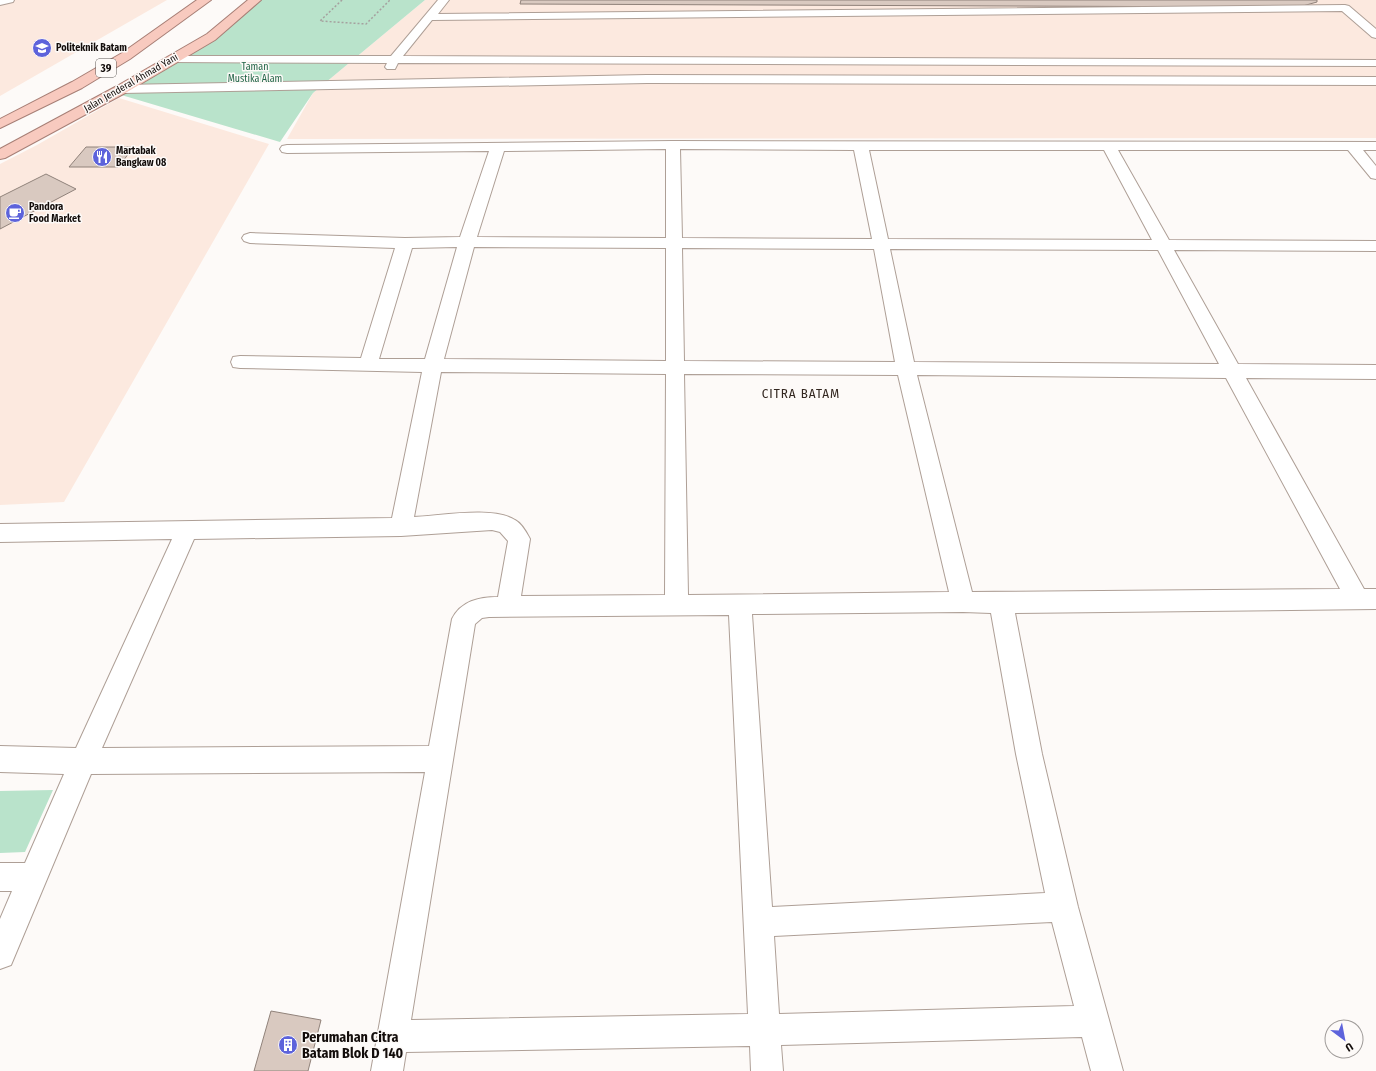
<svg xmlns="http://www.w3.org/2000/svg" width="1376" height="1071" font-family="'Fira Sans Condensed',sans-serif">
<rect width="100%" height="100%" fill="#fdfaf8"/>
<path fill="#fce9df" d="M0 0H167L0 96Z
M425 0H1376V138L287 139 313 93Z
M119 98 269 144 64 502 0 505V164L37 145Z"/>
<path fill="#b9e3cb" d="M254 0H425L313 93 280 142 118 94 205 36Z
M53 790 25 852 0 853V791Z"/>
<path fill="#d9c9c0" stroke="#90827a" d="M521 0H1317V2L1299 7H1254L520 4Z
M86 147H134L118 167H69Z
M46 174 76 189 0 229V197Z
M271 1011 321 1020 308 1071H254Z"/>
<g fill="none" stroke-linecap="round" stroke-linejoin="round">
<defs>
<path id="service" d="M0 0H14L13 2 0 5Z
M438 0H449L438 14 1345 5 1349 6 1376 29V38L1372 37 1342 11 432 20 403 56 1376 60V66L398 63 395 69H387L385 67 387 63 174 62 170 61 168 59 170 57 174 56H391Z
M647 75 1376 77V85L647 83 122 93 118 92 116 89 118 86 122 85Z"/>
<path id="minor" d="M673 141 1376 142V150H1363L1376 166V179L1371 178 1348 150H1118L1169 240 1376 241V251L1174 250 1238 364 1376 365V379L1246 378 1364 589H1376V609L1015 613 1042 754 1078 907 1123 1071H1091L1082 1037 781 1045 783 1071H751L750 1046 406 1052 403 1071H371L425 772 91 774 11 965 0 969V919L12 891H0V863H25L64 774 0 772V746L76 748 172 539 0 542V524L392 518 422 372 240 368 233 367 231 362 233 357 240 356 361 358 395 248 250 243 244 241 242 238 244 235 250 233 405 238 460 237 489 151 287 153 282 152 280 149 282 146 287 145ZM666 149V238L477 237 504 151ZM680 149 854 150 872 239 682 238ZM869 150H1104L1152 240 888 239ZM457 247 425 359H379L412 248ZM474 247 666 248V361L444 359ZM682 248 874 249 895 362 684 361ZM890 249 1158 250 1219 364 914 362ZM441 372 666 374 665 595 521 596 530 539C527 533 521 523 515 520 493 506 440 516 414 517ZM684 374 898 375 949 592 688 595ZM917 375 1226 378 1340 589 972 592ZM492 530 500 532 508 541 498 597C479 597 461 601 452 619L429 746 102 748 194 539 401 536ZM963 612 991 613 1016 754 1045 893 772 907 752 614ZM729 615 748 1014 411 1020 475 624 482 618 489 617ZM1052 922 1074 1006 779 1014 774 936Z"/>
<path id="trunk" d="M197 0H211L130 59 82 88 0 128V119L72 82 122 53Z
M248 0H261L215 40 127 92 5 158 0 159V149L117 86 207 34Z"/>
</defs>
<use href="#service" stroke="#ae9f96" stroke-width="2"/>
<use href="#minor" stroke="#ae9f96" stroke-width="2"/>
<use href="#trunk" stroke="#a77f76" stroke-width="2"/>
<path stroke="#a5a19f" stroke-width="1.5" stroke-dasharray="2 2" stroke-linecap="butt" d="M342 0 320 21 366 24 390 0"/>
<use href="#service" fill="#fff" fill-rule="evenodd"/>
<use href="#minor" fill="#fff" fill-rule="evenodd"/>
<use href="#trunk" fill="#f8cabf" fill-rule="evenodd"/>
</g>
<defs>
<symbol id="university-disc" viewBox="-11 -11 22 22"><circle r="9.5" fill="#5d63db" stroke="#fdfaf8"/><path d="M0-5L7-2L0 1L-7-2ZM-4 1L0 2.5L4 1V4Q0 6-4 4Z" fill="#fff"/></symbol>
<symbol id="restaurant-disc" viewBox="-11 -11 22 22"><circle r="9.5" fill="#5d63db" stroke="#fdfaf8"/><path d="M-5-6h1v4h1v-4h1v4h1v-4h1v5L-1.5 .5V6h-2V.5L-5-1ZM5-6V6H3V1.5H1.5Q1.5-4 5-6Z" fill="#fff"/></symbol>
<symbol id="cafe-disc" viewBox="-11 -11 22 22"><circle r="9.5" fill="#5d63db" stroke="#fdfaf8"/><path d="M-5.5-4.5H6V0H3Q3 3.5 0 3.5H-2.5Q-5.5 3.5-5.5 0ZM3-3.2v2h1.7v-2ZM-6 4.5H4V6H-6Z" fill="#fff"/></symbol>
<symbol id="building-disc" viewBox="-11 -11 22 22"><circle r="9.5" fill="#5d63db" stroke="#fdfaf8"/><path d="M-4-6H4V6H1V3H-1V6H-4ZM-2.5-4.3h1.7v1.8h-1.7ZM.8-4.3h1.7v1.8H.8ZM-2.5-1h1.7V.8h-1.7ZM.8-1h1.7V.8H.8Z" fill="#fff"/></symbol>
</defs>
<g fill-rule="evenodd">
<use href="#university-disc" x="31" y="37" width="22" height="22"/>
<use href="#restaurant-disc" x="91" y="146" width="22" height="22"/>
<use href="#cafe-disc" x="4" y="202" width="22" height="22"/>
<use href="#building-disc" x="277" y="1034" width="22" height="22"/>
</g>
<g text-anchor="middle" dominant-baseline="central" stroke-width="3" stroke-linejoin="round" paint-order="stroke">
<g font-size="10" font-weight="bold" fill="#130d0b" stroke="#fdfaf8" text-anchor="start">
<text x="56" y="48">Politeknik Batam</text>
<text x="116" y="151">Martabak<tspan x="116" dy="12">Bangkaw 08</tspan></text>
<text x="29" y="207">Pandora<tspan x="29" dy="12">Food Market</tspan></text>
</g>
<g font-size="10" fill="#226547" stroke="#fdfaf8">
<text x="255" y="67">Taman<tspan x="255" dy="12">Mustika Alam</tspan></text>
</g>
<g font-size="10" fill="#130d0b" stroke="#fdfaf8">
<text transform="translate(131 83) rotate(-30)">Jalan Jenderal Ahmad Yani</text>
</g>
<rect fill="#fdfaf8" stroke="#595452" stroke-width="1" x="96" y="59" width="20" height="18" rx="3"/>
<g font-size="11" font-weight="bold" fill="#130d0b">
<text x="106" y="68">39</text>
</g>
<g font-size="13" letter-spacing="1" fill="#332720" stroke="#fdfaf8">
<text x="801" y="393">CITRA BATAM</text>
</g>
<g font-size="14" font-weight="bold" fill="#130d0b" stroke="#fdfaf8" text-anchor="start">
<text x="302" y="1037">Perumahan Citra<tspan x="302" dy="16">Batam Blok D 140</tspan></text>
</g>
</g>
<g transform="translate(1344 1039) rotate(148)"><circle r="19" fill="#fdfaf8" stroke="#9f9b99"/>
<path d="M0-3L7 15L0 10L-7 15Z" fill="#5d63db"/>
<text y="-6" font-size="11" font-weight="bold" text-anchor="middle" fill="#130d0b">U</text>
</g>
</svg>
